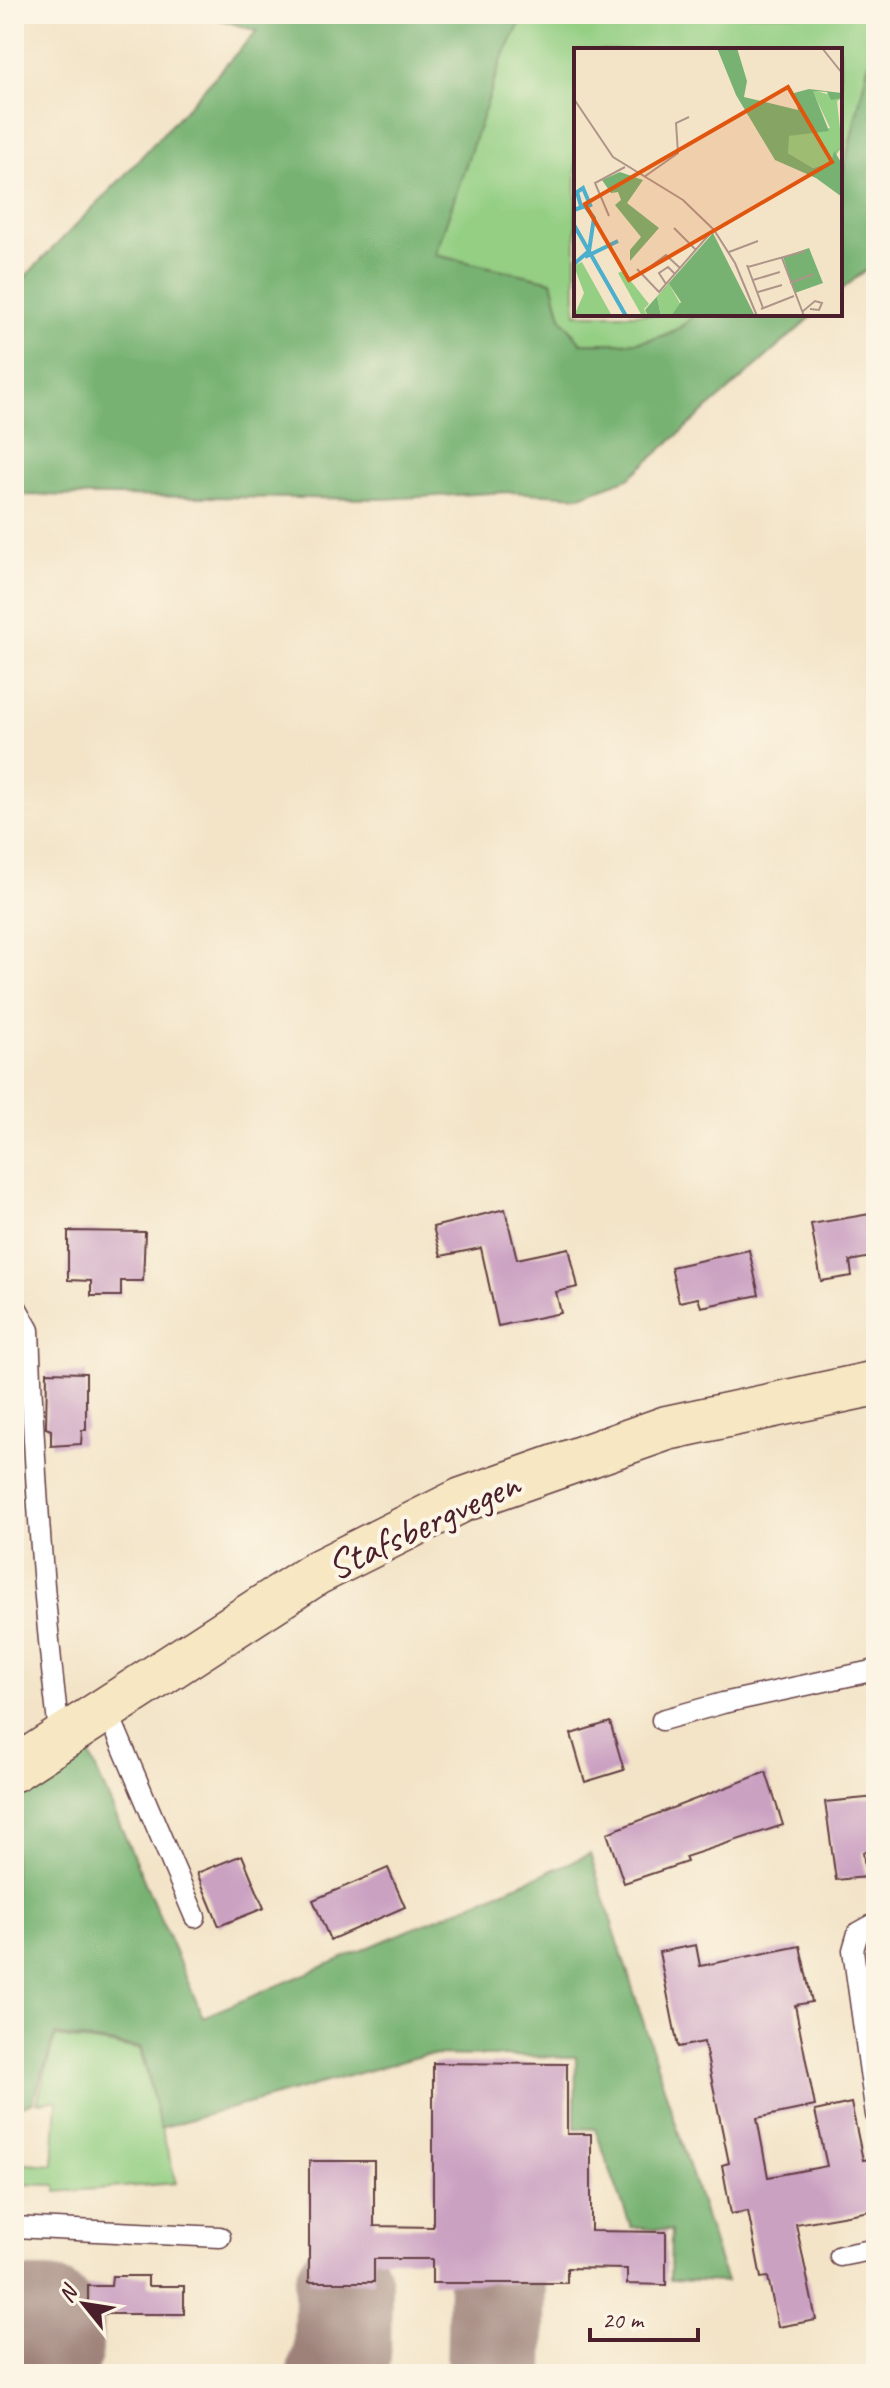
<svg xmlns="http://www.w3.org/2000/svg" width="890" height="2388" font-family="Caveat,sans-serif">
<rect width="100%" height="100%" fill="#fcf5e5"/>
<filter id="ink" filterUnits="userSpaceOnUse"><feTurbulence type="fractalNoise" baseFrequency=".0125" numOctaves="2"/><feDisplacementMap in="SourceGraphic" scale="16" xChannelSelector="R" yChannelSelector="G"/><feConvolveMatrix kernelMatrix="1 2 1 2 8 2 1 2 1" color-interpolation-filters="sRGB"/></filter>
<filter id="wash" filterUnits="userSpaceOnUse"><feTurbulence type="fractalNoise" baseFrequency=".006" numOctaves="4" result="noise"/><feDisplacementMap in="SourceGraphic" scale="32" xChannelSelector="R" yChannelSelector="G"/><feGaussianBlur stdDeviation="1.8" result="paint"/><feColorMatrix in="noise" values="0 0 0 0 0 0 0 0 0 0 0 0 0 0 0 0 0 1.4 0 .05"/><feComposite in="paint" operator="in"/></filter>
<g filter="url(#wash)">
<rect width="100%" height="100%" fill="#f3e4c8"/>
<path fill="#94cf84" stroke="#6f7758" stroke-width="2" d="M525 14H876V32L840 185V50H576V314H695C668 346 620 344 581 343L561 317 552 281 435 255 502 58Z
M55 2037 140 2049 176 2183 57 2192 56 2185 14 2184V2162L53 2165 57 2100 37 2102Z"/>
<path fill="#77b272" stroke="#60684e" stroke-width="2" d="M202 14H525L502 59 435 255 552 281 561 317 581 343C620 344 668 346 695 314H815L629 478 580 496 510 492 383 499 14 495V288L123 177 257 31Z
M876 32V262L840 291V185Z
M88 1751 203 2017 590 1854 726 2282 670 2280 671 2231 631 2227 595 2129 575 2128 576 2057 424 2055 160 2128 142 2048 55 2035 33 2102 14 2109V1797Z"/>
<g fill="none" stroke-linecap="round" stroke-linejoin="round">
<path stroke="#9e827a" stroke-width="98" d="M14 2317H47L54 2323V2347
M336 2374 342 2356 343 2286
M495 2374 497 2283"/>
</g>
<g id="blocks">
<path fill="#cba1c2" d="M505 1209 517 1259 569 1248 578 1287 556 1292 561 1313 498 1326 481 1248 441 1256 433 1227Z
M876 1213V1256L850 1261 852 1276 821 1281 811 1224Z
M68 1231 145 1232 143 1281H121V1296H91V1281L68 1280Z
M749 1250 759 1295 701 1307 698 1298 679 1302 671 1267Z
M47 1372 86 1373V1430H82L81 1444 51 1446V1430L46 1428Z
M610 1722 624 1770 585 1782 571 1734Z
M766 1772 783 1825 685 1857 687 1862 624 1883 607 1833Z
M876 1797V1851L863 1852 866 1877 836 1880 825 1802Z
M242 1855 264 1908 219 1926 197 1873Z
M388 1868 405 1907 330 1940 313 1900Z
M696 1945 700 1966 800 1946 812 2002 795 2005 815 2106 757 2118 768 2177 827 2166 815 2111 851 2103 863 2160 876 2158V2210L796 2224 816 2320 778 2327 768 2277 761 2278 748 2211 731 2214 722 2165 729 2163 704 2042 678 2047 659 1952Z
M433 2063 567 2064V2134H591V2231L666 2232V2285L627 2284V2269L567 2268V2283H432V2259H374V2282H309V2161H374V2226L433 2227Z
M112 2276H148V2286H184V2314H88V2286H111Z"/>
</g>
</g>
<g filter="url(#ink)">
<use href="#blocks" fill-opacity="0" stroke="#633d43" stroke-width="2"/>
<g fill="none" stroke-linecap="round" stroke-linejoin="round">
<defs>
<path id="service" d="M14 1303 29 1330C34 1468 43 1604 60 1740
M107 1710 195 1917
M662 1720 723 1703 876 1670
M876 1923 858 1933 853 1950 876 2115
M14 2227 220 2237
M840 2256 876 2249"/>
<path id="secondary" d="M14 1769 316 1573 462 1500 667 1428 876 1383"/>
</defs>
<use href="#service" stroke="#633d43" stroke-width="23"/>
<use href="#secondary" stroke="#633d43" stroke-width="47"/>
<use href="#service" stroke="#fff" stroke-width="20"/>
<use href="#secondary" stroke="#f7e8c3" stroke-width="44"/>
</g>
</g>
<g text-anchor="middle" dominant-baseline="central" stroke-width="8" stroke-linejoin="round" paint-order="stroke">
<g font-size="40" fill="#4a1f2b" stroke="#fcf5e5">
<text transform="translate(423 1525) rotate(-25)">Stafsbergvegen</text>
</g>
</g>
<g transform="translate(574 48)">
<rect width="268" height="268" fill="#f3e4c8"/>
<path d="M238 42 268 50 263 53 268 99 257 114 239 120 214 105V88L256 80ZM8 214 38 268H0L10 245 0 218ZM49 223 75 256 70 261 73 268H68L44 225ZM95 236 107 257 99 267 87 268 83 249Z" fill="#94cf84"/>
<path d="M143 0H163L173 33 170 49 224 62 220 45 235 41 268 45V50L257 52 253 44 239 43 255 83 215 88 214 105 239 120 257 114 260 104 268 99 261 104 268 116V149L242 130 201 112 162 47ZM46 124 69 132 53 155 85 180 56 213V202L67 189 41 157 47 152 44 144 37 145 28 132ZM139 185 181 268H97L107 254 95 236 83 249 87 268H74L71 262ZM235 200 249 235 221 245 209 209Z" fill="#77b272"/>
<path fill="none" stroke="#4cafcb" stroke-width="4" d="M7 158 3 144 9 140 17 159M0 162 11 158 20 170 15 203 0 216M0 177 52 268M11 209 44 193"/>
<path fill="none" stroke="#af9589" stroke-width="2" d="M248 0 268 25M0 51 39 109 109 152 140 182 161 215 183 268M70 129 104 105 102 75 115 69M35 168 21 135 51 119M100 180 122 202M155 204 184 193M208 210 230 268M173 217 189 260M77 218 92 207 106 220M174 219 231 203M63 221 85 244 139 182M179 232 206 224M216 235 240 226M92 236 85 225 94 219 101 226M184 244 208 237M187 261 220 248M228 264 241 253 248 255 245 262 236 261"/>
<path fill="#e0560e" fill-opacity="0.15" stroke="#e0560e" stroke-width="4" d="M214 39 258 114 55 232 11 156Z"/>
<rect width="268" height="268" fill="none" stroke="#4a1f2b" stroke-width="4"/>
</g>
<rect width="890" height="2388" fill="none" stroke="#fcf5e5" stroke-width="48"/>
<g transform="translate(84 2304) rotate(300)" stroke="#fcf5e5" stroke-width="6" paint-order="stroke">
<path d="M0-6L14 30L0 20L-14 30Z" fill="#4a1f2b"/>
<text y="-12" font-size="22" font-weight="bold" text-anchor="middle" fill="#4a1f2b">N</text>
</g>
<path d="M590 2328v12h108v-12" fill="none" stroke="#4a1f2b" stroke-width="4"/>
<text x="602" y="2328" font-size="24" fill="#4a1f2b" stroke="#fcf5e5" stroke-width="6" paint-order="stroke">20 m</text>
</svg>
